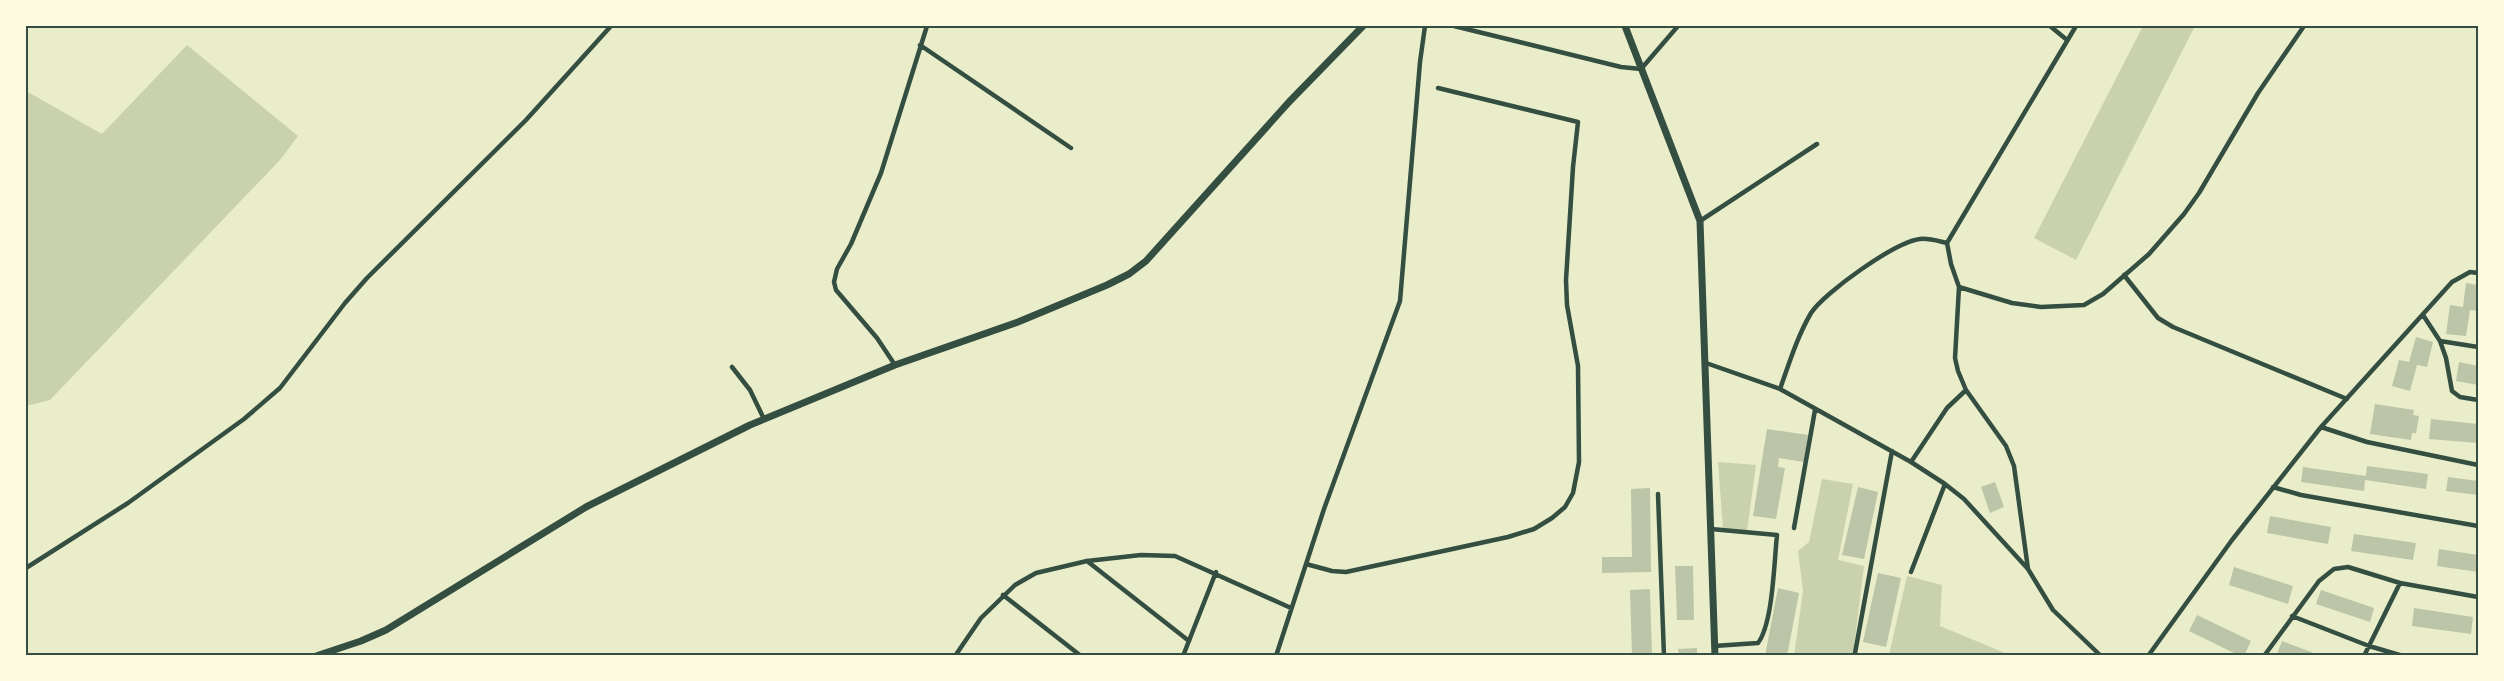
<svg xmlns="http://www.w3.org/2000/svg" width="2504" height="681" font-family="Montserrat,sans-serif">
<rect width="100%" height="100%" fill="#e9edc9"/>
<path fill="#cad2ad" d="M2143 26H2195L2076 260 2034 238Z
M187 45 298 136 280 160 50 400 26 406V91L102 134Z
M1718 462 1756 465 1747 531 1723 529Z
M1822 479 1853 484 1838 560 1864 566 1853 655 1794 656 1803 591 1798 551 1809 542Z
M1907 576 1942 585 1940 626 2010 655H1889Z"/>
<path fill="#bcc5a7" d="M2466 283 2478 285V311L2470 310 2466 336 2446 334 2450 305 2463 307Z
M2416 337 2433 342 2427 367 2417 365 2410 391 2392 386 2399 360 2409 362Z
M2459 362 2478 366V385L2456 381Z
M2375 404 2414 410 2413 415 2419 416 2416 433H2412L2411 440 2370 434Z
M2431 419 2478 424V443L2429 439Z
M1767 429 1808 435 1804 462 1779 458 1778 467 1785 468 1776 519 1753 516Z
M2367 466 2428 474 2426 489 2365 480 2364 491 2301 482 2303 467 2366 476Z
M2448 477 2478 481V495L2446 491Z
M1995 482 2004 507 1990 513 1981 487Z
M1858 487 1878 492 1864 559 1842 555Z
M1650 488 1651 572 1602 573V557H1632L1631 489Z
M2270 516 2331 527 2328 544 2267 533Z
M2354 534 2416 543 2413 560 2351 551Z
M2439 549 2478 555V572L2437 566Z
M1675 566H1693L1694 620H1677Z
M2234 567 2293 586 2288 604 2229 585Z
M1878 573 1901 578 1886 647 1863 642Z
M1778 588 1799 593 1787 656H1765Z
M1650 589 1652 656H1632L1630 590Z
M2321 590 2374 608 2370 622 2316 604Z
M2414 608 2473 617 2471 634 2412 626Z
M2197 615 2251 641 2244 656H2240L2189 631Z
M2282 641 2319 655V656L2277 654Z
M1697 648V656H1679L1678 649Z"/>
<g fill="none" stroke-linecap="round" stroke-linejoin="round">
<path stroke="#344e41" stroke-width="4.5" d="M1454 26 1621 67 1641 69 1678 26
M2050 26 2067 40
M920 45 1071 148
M1700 221 1817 144
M1947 243 1951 264 1959 287 1955 358 1958 371 1966 390 2006 446 2014 466 2028 569
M1947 243 2076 26
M2124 275 2158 318 2173 327 2347 399
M1959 287 2012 303 2041 307 2084 305 2103 294 2149 254 2184 214 2199 193 2258 93 2304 26
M2423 315 2440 341 2446 358 2452 391 2460 397 2478 400
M2440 341 2478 347
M1706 363 1780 389 1911 462 1945 484 1964 499 2028 569 2053 610 2101 656
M895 365 877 338 836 290 834 282 837 269 851 244 881 173 927 26
M732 367 750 390 764 419
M1780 389C1789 364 1797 337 1811 313 1825 292 1895 242 1920 239 1929 238 1938 241 1947 243
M2321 427 2367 442 2478 465
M1911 462 1947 408 1966 390
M2273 487 2301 495 2478 526
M1658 494 1664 656
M1794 528 1815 410
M1711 529 1777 535C1774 563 1773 623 1758 643L1714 646
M1087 561 1189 641
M1306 564 1332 571 1346 572 1508 537 1534 529 1552 518 1565 507 1573 493 1579 462 1578 366 1567 305 1566 280 1573 167 1578 122 1438 88
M26 568 128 503 244 419 280 388 345 303 367 278 526 120 611 26
M1911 572 1945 484
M1003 595 1081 656
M2292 616 2369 646 2403 656
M1855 653 1892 451
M955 656 981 618 1015 585 1036 573 1087 561 1141 555 1175 556 1291 608
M1183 656 1216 572
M1276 656 1324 509 1400 301 1420 62 1425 26
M2148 656 2232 540 2321 427 2452 282 2470 272 2478 273
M2264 656 2319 581 2334 569 2348 567 2400 583
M2364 656 2400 583 2478 597"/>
<path stroke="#344e41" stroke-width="7" d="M1625 26 1700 221 1715 656
M316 656 361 641 386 630 586 507 750 425 895 365 1018 322 1107 285 1129 274 1146 261 1289 102 1363 26"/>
</g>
<rect width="2504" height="681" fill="none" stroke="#fefae0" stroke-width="54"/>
<rect x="27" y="27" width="2450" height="627" fill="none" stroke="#344e41" stroke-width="2"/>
</svg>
